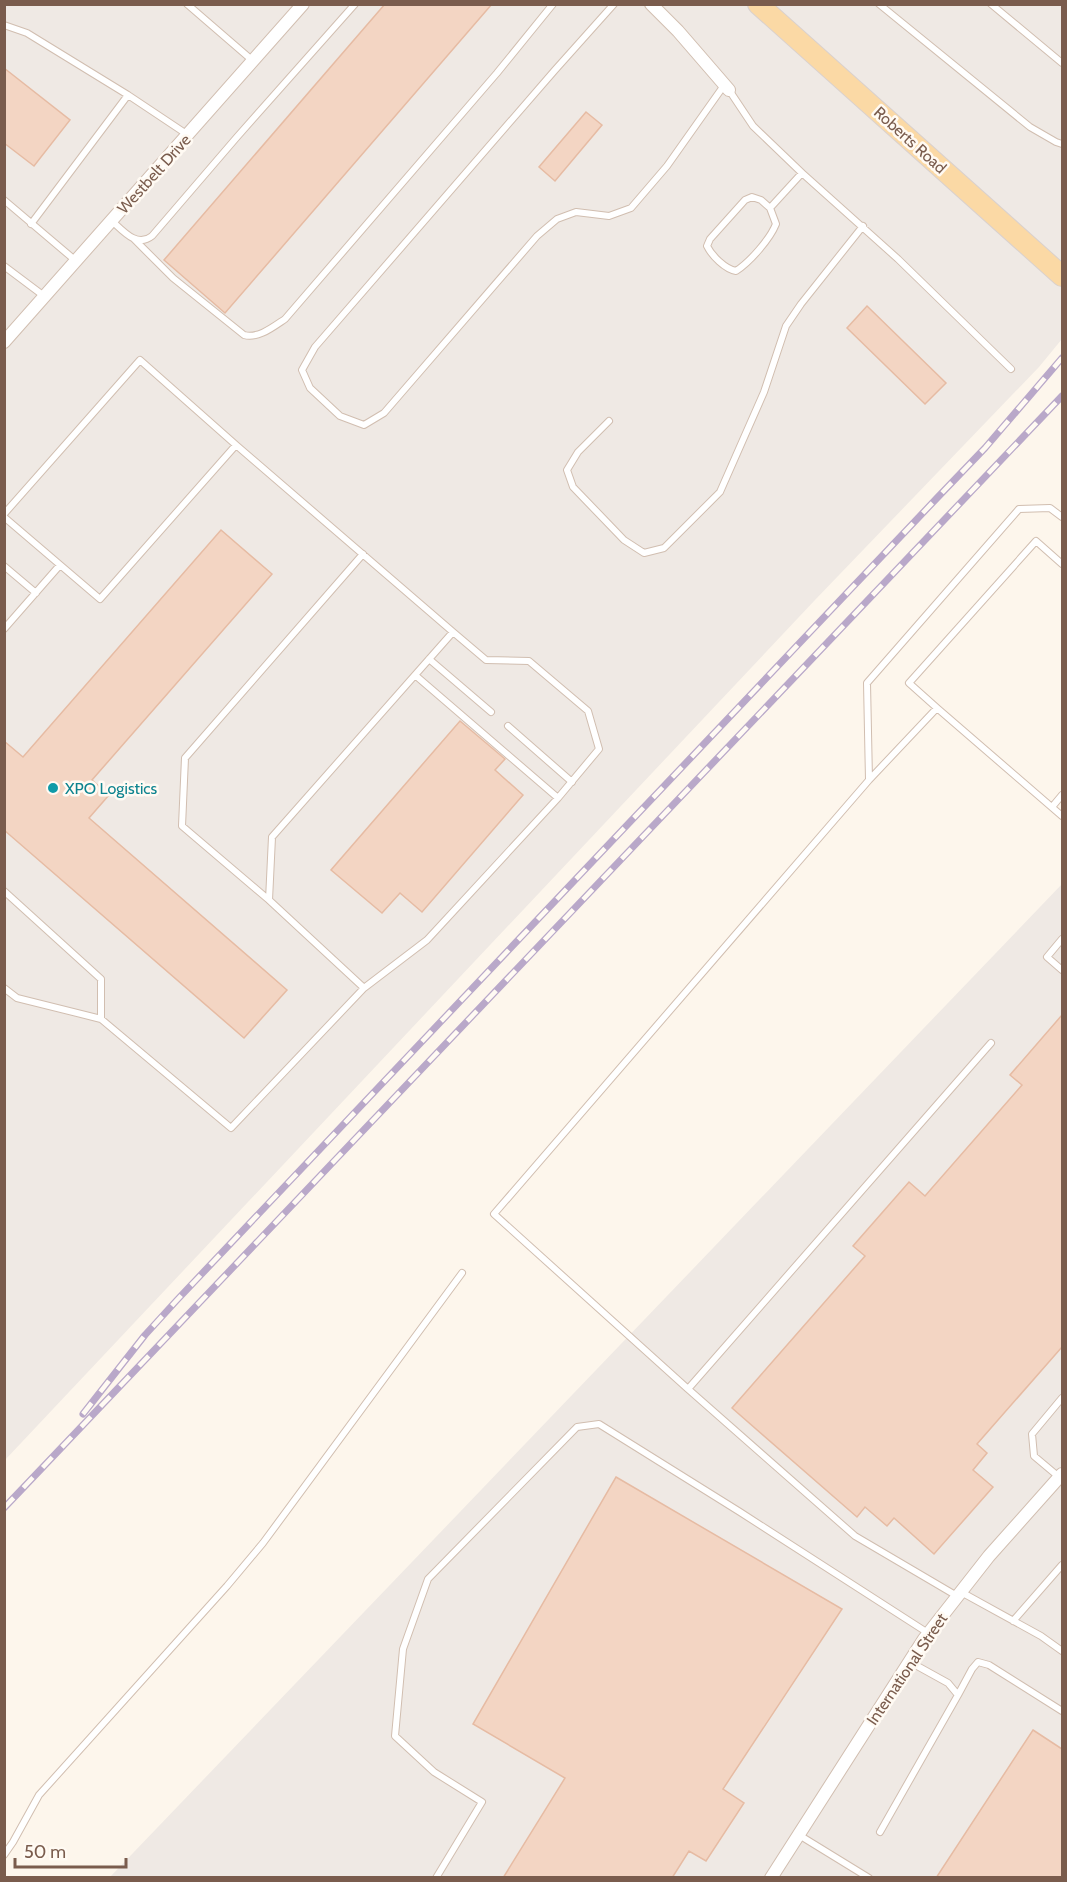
<svg xmlns="http://www.w3.org/2000/svg" width="1067" height="1882" font-family="Cabin,sans-serif">
<rect width="100%" height="100%" fill="#fdf6ec"/>
<path fill="#efe9e4" d="M5 5H1062V339L1039 367 815 600 5 1460Z
M1062 884V1877H110Z"/>
<path fill="#f3d5c3" stroke="#e6bba3" stroke-width="1.5" d="M385 4H492L225 313 164 260Z
M4 68 70 120 34 166 4 143Z
M586 112 602 125 555 181 539 167Z
M867 306 946 383 925 404 847 328Z
M221 530 272 574 92 780 109 795 89 818 287 990 244 1038 4 830V741L23 757Z
M460 721 505 759 495 770 523 795 422 912 400 893 382 913 331 870Z
M1062 1015V1347L977 1444 987 1453 973 1470 993 1487 934 1554 894 1518 887 1526 865 1507 857 1517 732 1408 865 1256 853 1246 909 1182 925 1196 1022 1085 1010 1075Z
M616 1477 842 1609 723 1789 744 1803 706 1861 689 1851 672 1878H503L565 1778 473 1724Z
M1033 1730 1062 1749V1878H936Z"/>
<g fill="none" stroke-linecap="round" stroke-linejoin="round">
<defs>
<path id="lane" d="M187 4 253 61
M614 4 555 70 315 347 302 370 310 388 340 416 364 425 384 413 537 236 557 219 576 212 609 216 631 208 667 166 725 84
M879 4 1030 127 1056 142 1062 144
M991 4 1062 63
M4 25 27 33 128 95 188 135
M729 90 753 126 802 173 898 259 1011 369
M4 200 76 261
M770 208 776 224C770 239 750 262 736 271 725 269 712 256 707 246L710 239 745 200 752 197 761 200 770 208 802 173
M112 221C123 231 137 248 152 236L237 137 355 4
M31 224 128 95
M134 239 173 278 244 335C258 339 273 327 285 319L497 73 553 4
M4 266 44 296
M609 421 578 452 567 470 573 487 624 540 644 553 664 548 720 492 764 392 786 326 801 304 863 226
M4 514 140 360 236 445 100 599 4 517
M4 566 36 593
M4 629 60 565
M429 659 491 712
M415 675 558 798
M937 708 909 683 1036 541 1062 564
M508 726 572 782
M869 780 937 708 1062 816
M1052 807 1062 795
M4 891 101 979V1019
M269 900 182 826 185 758 363 554
M1062 939 1047 957 1062 970
M4 988 17 998 101 1019 231 1128 364 988 269 900 272 837 453 632 236 445
M364 988 427 940 558 798 599 749 588 711 529 661 486 660 453 632
M688 1389 494 1214 869 780 867 683 1019 509 1050 508 1062 517
M1059 1477 1034 1456 1032 1434 1062 1398
M961 1592 1041 1636 1062 1651
M957 1596 855 1536 688 1389 991 1043
M1013 1621 1062 1565
M958 1695 972 1669 978 1662 989 1665 1062 1711
M880 1832 958 1695 948 1683 910 1662
M799 1835 869 1878
M4 1855 13 1842 39 1795 227 1586 263 1543 462 1273
M436 1878 482 1802 434 1772 395 1736 403 1649 428 1579 577 1427 599 1424 740 1512 928 1633"/>
<path id="street" d="M651 4 678 31 729 90
M4 342 303 4
M771 1878 924 1639 989 1556 1062 1474"/>
<path id="primary" d="M758 4 1062 276"/>
</defs>
<use href="#lane" stroke="#d1beb0" stroke-width="8"/>
<use href="#street" stroke="#d1beb0" stroke-width="14"/>
<use href="#primary" stroke="#dad1cd" stroke-width="22"/>
<use href="#lane" stroke="#fff" stroke-width="6"/>
<use href="#street" stroke="#fff" stroke-width="12"/>
<use href="#primary" stroke="#fbd9a5" stroke-width="20"/>
<defs>
<path id="rail" d="M83 1414 145 1335 177 1300 937 498 985 448 1062 358
M4 1508 1062 396"/>
</defs>
<use href="#rail" stroke="#b9a8c9" stroke-width="7"/>
<use href="#rail" stroke="#fffaf3" stroke-width="4.5" stroke-dasharray="14" stroke-linecap="butt"/>
</g>
<circle fill="#0f9aa8" stroke="#fffaf3" stroke-width="2" cx="53" cy="788" r="6"/>
<g text-anchor="middle" dominant-baseline="central" stroke-width="5" stroke-linejoin="round" paint-order="stroke">
<g font-size="16" fill="#7a5c4d" stroke="#fffaf3">
<text transform="translate(910 140) rotate(42)">Roberts Road</text>
<text transform="translate(154 174) rotate(-48)">Westbelt Drive</text>
<text transform="translate(907 1669) rotate(-56)">International Street</text>
</g>
<g font-size="16" fill="#0d838f" stroke="#fffaf3" text-anchor="start">
<text x="65" y="788">XPO Logistics</text>
</g>
</g>
<rect width="1067" height="1882" fill="none" stroke="#7a5c4d" stroke-width="12"/>
<path d="M15 1858v9h111v-9" fill="none" stroke="#7a5c4d" stroke-width="3"/>
<text x="24" y="1858" font-size="18" fill="#7a5c4d" stroke="#fffaf3" stroke-width="4.5" paint-order="stroke">50 m</text>
</svg>
